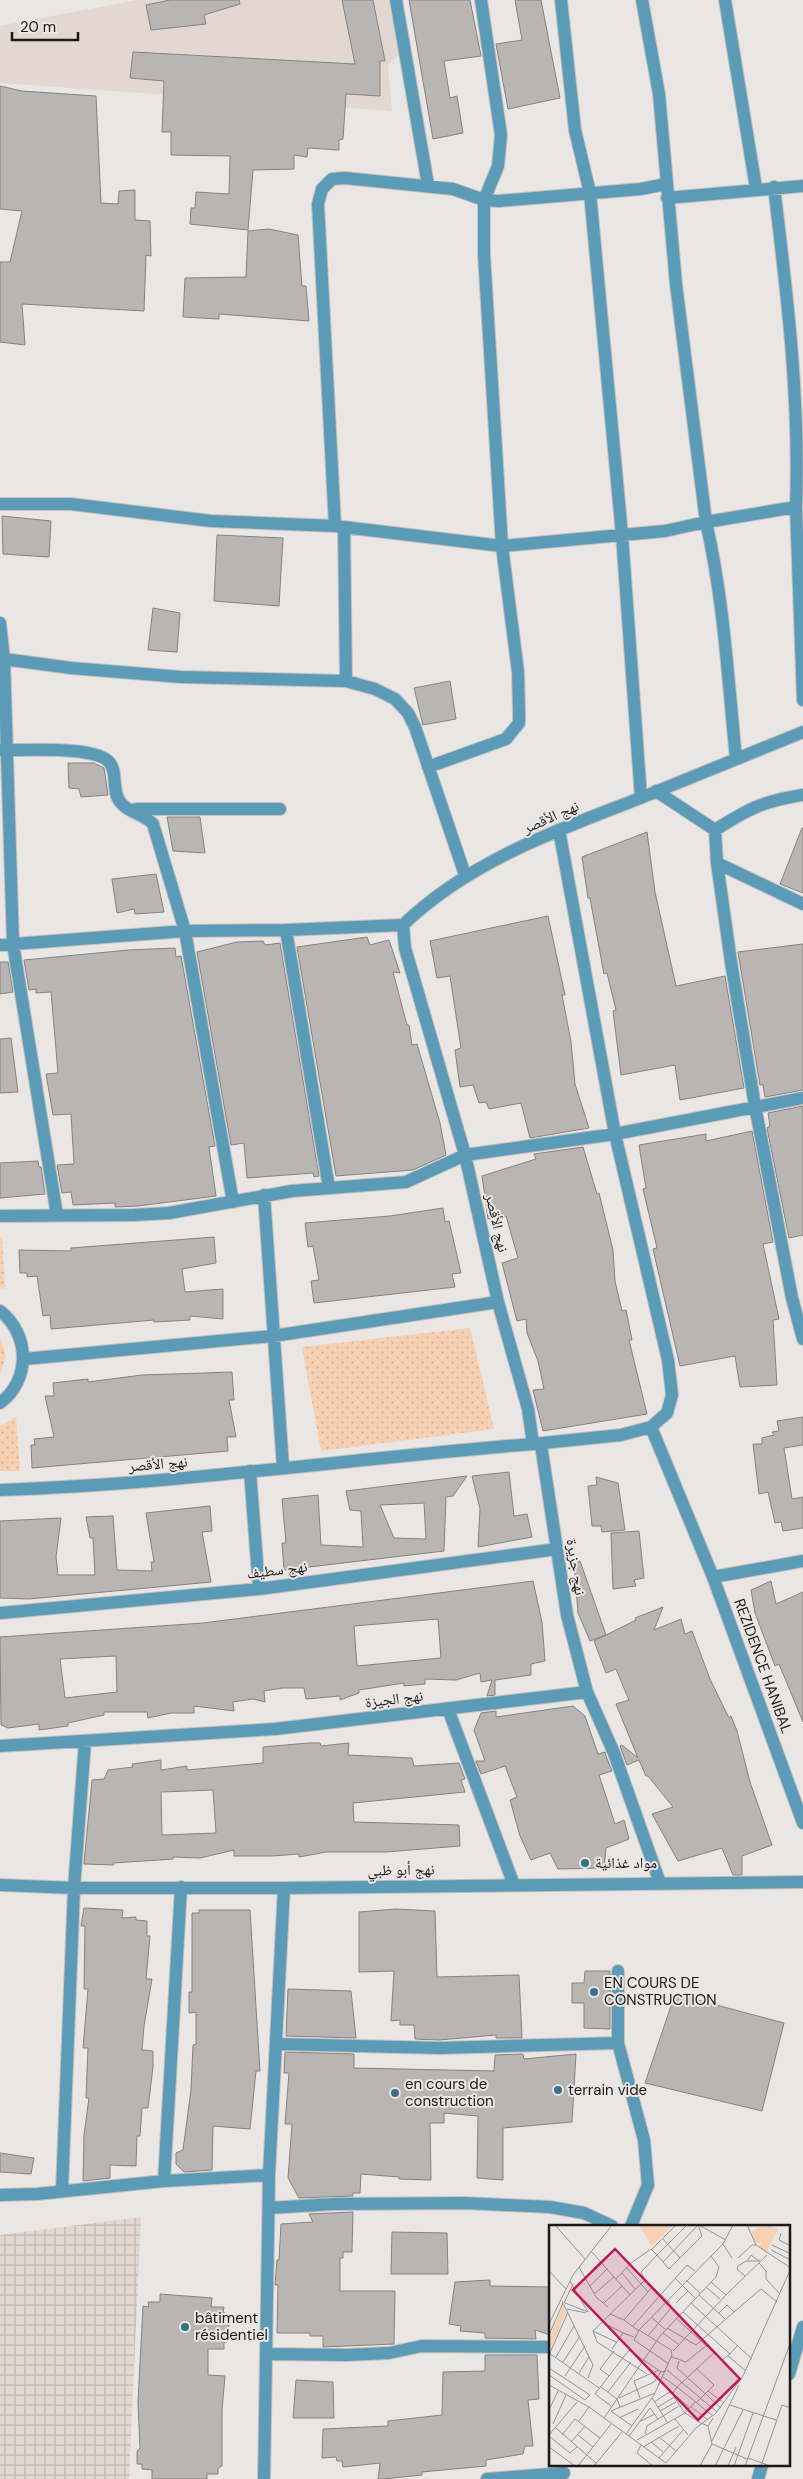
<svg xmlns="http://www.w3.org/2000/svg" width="803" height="2479" font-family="'DM Sans','Noto Naskh Arabic',sans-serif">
<defs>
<pattern id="industrial-grid" width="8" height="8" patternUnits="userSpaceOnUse" patternTransform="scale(1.25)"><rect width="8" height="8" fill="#e2d8d1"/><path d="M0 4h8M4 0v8" fill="none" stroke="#c1b9b3"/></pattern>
<pattern id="grass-dots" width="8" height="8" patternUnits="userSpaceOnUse" patternTransform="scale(1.25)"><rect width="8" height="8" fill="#f7d0b1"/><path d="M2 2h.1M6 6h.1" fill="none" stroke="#d3b298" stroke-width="1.8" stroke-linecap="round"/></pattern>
</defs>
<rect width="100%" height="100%" fill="#e9e6e4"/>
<path fill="#e2d8d1" d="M137 0H389L401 52 388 65 392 111 0 83V26Z"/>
<path fill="url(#industrial-grid)" d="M141 2217 129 2479H0V2235Z"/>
<path fill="url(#grass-dots)" d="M0 1237H2L5 1289 0 1288Z
M470 1328 494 1429 321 1451 302 1347Z
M0 1337 6 1356 0 1375Z
M16 1417 20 1471H0V1426Z"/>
<path fill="#b8b5b3" stroke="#858381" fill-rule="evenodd" d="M170 0H239L240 4 204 15 206 24 151 30 146 5Z
M342 0H373L385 61H380V96L346 94 343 139 339 140V150L308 148 307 157 294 155V169L253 170 248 230 190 224 191 208H195L196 192 229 194 230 156 171 155V132H162L164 81 130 78 133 52 355 64Z
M409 0H470L481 56 444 61 450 98 457 96 463 133 433 139Z
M515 0H541L560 98 508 109 496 44 522 40Z
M0 86 22 91 96 96 101 203 118 204 119 191 135 190V220L150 221 151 256 146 255 144 311 22 304 25 345 0 342V262H10L22 211 0 209Z
M269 229 298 235 302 286H306L309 321 219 314V319L183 317 185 278 246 277 248 231Z
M2 516 51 521 49 557 3 554Z
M217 535 283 538 279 606 214 601Z
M153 608 180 613 177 652 148 650Z
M450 681 456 719 423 725 414 688Z
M68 763H94L104 768 108 795 81 797 79 789 69 788Z
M167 817H200L205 853 173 851Z
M802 828H803V893L780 884Z
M647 832 655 892 676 986 725 976 744 1088 680 1100 675 1065 621 1075 613 1011 616 1010 607 973 604 974 590 898H588L582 857Z
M156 874 164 912 135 914 134 909 117 913 112 879Z
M548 916 565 995H562L571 1042 575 1084 589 1128 530 1138 521 1103 489 1109 486 1102 479 1103 473 1085 460 1087 455 1050 461 1048 450 976 437 978 430 941Z
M367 937 370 945 389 940 400 973 393 972 407 1025H409L412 1045 417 1044 440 1123 446 1155 413 1170 336 1176 297 947Z
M263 941 265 945 280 943 319 1176 314 1177 313 1173 247 1178 244 1143 231 1145 197 952 237 942Z
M803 944V1090L765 1097 763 1085H760L738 952Z
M175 948 176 957 181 956 215 1146 209 1147 216 1196 138 1206 115 1207V1203L73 1205 71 1192 62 1193 57 1165 74 1164 71 1114 53 1115 46 1074 58 1073 51 992 36 993V989L29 990 24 960 129 950Z
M0 962H8L13 992 0 994Z
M11 1038 18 1092 0 1093V1039Z
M803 1106V1235L789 1238 767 1128 770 1126 768 1113Z
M752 1131 773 1242 763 1244 779 1319 773 1320 777 1385 740 1387 735 1356 680 1366 653 1249 657 1248 643 1189 646 1188 639 1145 706 1134V1141Z
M583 1147 597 1194 599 1193 613 1250 615 1281 622 1311 626 1310 632 1340H629L647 1414 543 1431 533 1390 544 1389 538 1361 527 1333 526 1319 517 1321 502 1263 518 1258 506 1216 488 1219 482 1176 536 1159 534 1154Z
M38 1161 39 1167H41L45 1194 0 1198V1163Z
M443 1208 445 1222 449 1221 461 1273 452 1274 455 1287 314 1303 311 1281 319 1280 313 1246 308 1247 305 1223 390 1216Z
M214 1237 216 1263 182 1269 185 1292 223 1289V1319L190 1316V1320L154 1322V1320L51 1329 50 1315 43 1316 37 1276 27 1277V1273H20L19 1250 71 1251V1248Z
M232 1372 234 1400H229L236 1437H227L228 1451 32 1468 31 1445H35L34 1439 54 1437 45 1396H54L53 1383 88 1379V1382L142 1375Z
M803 1417V1445L784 1448 792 1499 803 1497V1528L783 1531 781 1522 775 1523 768 1492 759 1494 753 1444H762V1438L774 1435 772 1432 779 1431 777 1421Z
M509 1472 514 1516 527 1514 532 1537 478 1547 480 1509 472 1476Z
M467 1476 453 1496 446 1497 444 1551 284 1570 282 1543H286L282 1499 318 1495 321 1545 363 1547 361 1511 350 1510 346 1491ZM424 1503 426 1539 394 1538 380 1505Z
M596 1477 618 1483 625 1530 602 1532 601 1526H592L588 1486 597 1485Z
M210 1506 212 1531 202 1532 211 1582 29 1599 0 1598V1521L61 1518 56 1557 58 1575H95L93 1538H90L86 1517 113 1516 117 1570 152 1571 151 1562H154L146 1513Z
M639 1531 644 1578 634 1580 636 1586 613 1589 611 1533Z
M580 1561 606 1635 590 1641 578 1613 574 1562Z
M533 1581 542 1622 545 1661 531 1664V1675L495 1680V1695L487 1696 492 1680 481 1682 480 1673 456 1680 425 1679V1684L404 1686V1683L359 1690V1693L340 1700V1696L306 1699 304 1688H282L264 1691 265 1702 253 1699 233 1702 234 1711 194 1706V1713H171L148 1718 147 1712H104V1715L68 1723V1726L39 1730V1724L8 1728 1 1725 0 1637 203 1623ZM438 1619 441 1658 357 1666 354 1626ZM116 1656 117 1692 65 1698 60 1659Z
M771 1581 776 1604 803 1592V1722L779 1664 775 1666 755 1613 751 1590Z
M663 1607 654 1630 681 1619 685 1634 692 1631 710 1679 729 1718 731 1716 737 1731 750 1782 772 1845 742 1856V1875H733L722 1848 678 1861 652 1814 673 1807 648 1776H646L639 1760 627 1765 620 1746 622 1745 638 1758 616 1704 629 1700 616 1669 606 1673 594 1641 636 1620 635 1618Z
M573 1706 585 1716 598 1754 605 1752 606 1756 612 1771 599 1775 615 1824 624 1820 629 1839 606 1848 604 1868 558 1869 550 1853 531 1860 520 1836 510 1800 517 1797 505 1766 481 1774 476 1761H485L474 1730 481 1713 496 1711V1717Z
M308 1743H320L321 1746 349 1743 348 1755 412 1758 414 1766 459 1763 465 1779 461 1780 465 1792 353 1803 354 1822 459 1825 460 1846 386 1852H326L299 1857V1854L272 1856H234V1850L200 1858 173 1857V1859L113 1863 114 1865 84 1864 92 1780 104 1779 108 1770 133 1767 132 1764 161 1760V1770L187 1766V1770L263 1763V1747ZM213 1790 216 1833 162 1835 161 1792Z
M84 1908 123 1910 122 1918 136 1917V1920L147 1921V1936H150L146 1979H152L144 2026 142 2050 153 2051V2067L148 2108H142L140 2136H137L136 2166 110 2165V2178L83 2181 84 2135 89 2098H86L88 2048H83L88 1989H84L85 1926H81Z
M396 1909 435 1911 437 1977 519 1975 522 2038H496V2035L439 2040 415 2039 414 2025H400V2020L391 2021 394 1971 359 1972V1912Z
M199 1910H250L260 2071H256L250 2129 213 2126 212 2170 184 2172 176 2164V2153L183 2150 191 2090 193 2045 196 2044V2012L189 2013V1992H192V1913H199Z
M585 1971H610V2029L584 2028V2003H572V1983H584Z
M288 1989 351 1991 356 2038 286 2036Z
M675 1994 784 2023 762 2111 645 2083Z
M285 2052 354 2054V2068L494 2071 495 2055 523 2054 524 2059 576 2054 572 2122 503 2128V2180L477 2178 478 2116 444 2113V2123H430L431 2180 399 2179V2177L361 2174 360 2193H353V2196L299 2198 288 2178 292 2124H285L289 2073H284Z
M0 2153 34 2158 31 2174 0 2172Z
M353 2212 352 2252H343V2258H340V2291H395L394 2344 323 2347V2336H310V2333H277L278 2285H275L277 2260H279L281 2224 313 2222 309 2214Z
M392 2232 447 2233 448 2274H391Z
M490 2280V2286L550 2287V2335L535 2330 536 2339 485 2338V2333L460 2331 461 2326 449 2324 455 2282Z
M160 2294 212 2298 211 2307H224L223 2312 230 2316 227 2342H224V2349H208V2375L225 2376 222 2410V2466L218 2468V2474H207V2479H152V2470L142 2469V2464H137V2451L140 2448 138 2402 143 2306 149 2307 148 2302H160Z
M485 2355H537L539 2399 528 2400 533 2446H525L523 2454 486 2460V2466L422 2472V2475L383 2479H378L380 2463 343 2467 342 2461H337L336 2457 322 2458 323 2429 388 2426V2421L442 2415 443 2372 485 2371Z
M296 2380 333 2382 334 2418H293Z"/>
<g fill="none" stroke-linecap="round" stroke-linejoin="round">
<defs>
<path id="minor" d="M396 0 428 185
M561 0 575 130 590 193 622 535 641 798
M642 0 659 94 676 284 706 522 796 507 803 700
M725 0 756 188
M774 187C787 294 800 400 796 507
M667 198 803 186
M0 504H71L211 521 335 526 502 546 665 531 706 522C724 600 728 680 736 759
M335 526 318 204 322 189 332 179 345 178 453 189 484 200 499 201 641 189 666 184
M344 527 346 681
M0 623 4 659 13 944 57 1215
M4 659 71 668 181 677 346 681 375 689 395 699 408 713 415 727 465 875
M0 750C23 751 97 745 110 763 118 774 111 792 121 803 129 813 144 814 153 824L185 931 233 1202
M428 767 506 739 519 723V711L518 672 502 546 484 254V200L498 166 501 135 481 0
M656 791 715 830C748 809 763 801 803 795
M136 809H280
M715 830 717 863 731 962 755 1106 792 1298 803 1339
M717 863 803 904
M286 930 329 1188
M0 945 185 931 286 930 403 925
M264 1195 283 1467
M0 1216 133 1215 169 1213 292 1191 406 1182 465 1155 615 1134 803 1098
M0 1311C30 1334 31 1380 0 1403
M24 1359 273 1336 498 1302
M651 1427 713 1577 803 1561
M533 1444 621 1435 651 1427 667 1413 672 1395 668 1360 615 1134 559 830
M541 1445 567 1615 587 1692
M250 1471 259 1589
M0 1490C178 1484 355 1458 533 1444L528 1409 498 1302 465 1155 405 948 403 925C468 862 555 831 638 799 693 777 748 754 803 732
M713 1577 803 1823
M0 1613 259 1589 557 1549
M448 1709 514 1885
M0 1746 275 1729 587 1692 614 1753 660 1883
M0 1885 74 1888H284L803 1882
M618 1971V2043L644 2140 648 2185 631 2226
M276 2044 440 2048 618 2043
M164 2181 181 1887
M62 2190 74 1888 85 1742
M0 2195 37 2194 164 2181 269 2175
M269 2208 333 2204 464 2203 550 2207 584 2213 612 2226
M266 2354 347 2355 389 2353 422 2346 550 2347
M789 2374 803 2327
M264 2479 269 2175 284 1888
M487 2479 564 2473
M758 2479 762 2465"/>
</defs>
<use href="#minor" stroke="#c4c1bf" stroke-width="14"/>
<use href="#minor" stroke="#5c9bb8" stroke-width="12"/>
</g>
<g fill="#38718a" stroke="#e9e6e4" stroke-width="2">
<circle cx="585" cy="1863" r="5"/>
<circle cx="594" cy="1992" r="5"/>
<circle cx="558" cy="2090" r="5"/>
<circle cx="395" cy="2093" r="5"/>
<circle cx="185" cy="2327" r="5"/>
</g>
<g text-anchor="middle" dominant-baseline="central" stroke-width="4" stroke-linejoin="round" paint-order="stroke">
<g font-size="15" fill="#1a1918" stroke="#e9e6e4">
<text transform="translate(551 817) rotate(-24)">نهج الأقصر</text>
<text transform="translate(497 1223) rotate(77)">نهج الأقصر</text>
<text transform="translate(158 1464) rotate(-5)">نهج الأقصر</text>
<text transform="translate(576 1567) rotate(81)">نهج جزيرة</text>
<text transform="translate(277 1570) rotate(-7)">نهج سطيف</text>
<text transform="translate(763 1666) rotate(70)">REZIDENCE HANIBAL</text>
<text transform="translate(394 1699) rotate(-7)">نهج الجيزة</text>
<text transform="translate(401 1870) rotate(-1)">نهج أبو ظبي</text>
</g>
<g font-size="15" fill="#1a1918" stroke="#e9e6e4" text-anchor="start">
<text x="595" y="1863">مواد غذائية</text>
<text x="604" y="1983">EN COURS DE<tspan x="604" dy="17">CONSTRUCTION</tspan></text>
<text x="405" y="2084">en cours de<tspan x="405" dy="17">construction</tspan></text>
<text x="568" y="2090">terrain vide</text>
<text x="195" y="2318">bâtiment<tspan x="195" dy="17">résidentiel</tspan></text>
</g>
</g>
<g transform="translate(549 2225)">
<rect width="241" height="241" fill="#e9e6e4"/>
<path d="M90 0H124L103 21ZM199 0H219L229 4 217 28 209 21 213 17 207 19 202 7 208 4 206 1 200 3ZM14 80 17 87 1 127 0 114Z" fill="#f7d0b1"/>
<path fill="none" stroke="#969492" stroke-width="1" d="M6 0 36 34M138 0 108 30 120 44 153 11 149 0M150 0 177 15M232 8 230 15 242 21M114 14 131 33M174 19 183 33M223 20 242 29M103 24 127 0M222 25 242 35M42 26 81 70M189 33 203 20H207M199 35 202 30 210 36M114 37 149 0M210 38 217 46V54L231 69M30 42 47 72 59 82M77 42 99 67M0 46 17 64M73 48 86 64M196 51 188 44 189 41 197 36H211M37 53 51 37M126 53 146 73M67 54 82 38 102 24 108 30 92 47 96 55M137 55 151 68M41 61 58 44M157 62 171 74M45 69 65 52M150 70 176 94M177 70 218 30M13 76 44 140 39 153M15 78 24 59M16 78 39 87 21 56M55 78 73 61M127 78 139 66M142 78 203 134M18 84 37 88M134 87 181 129 188 121M185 87 212 64 228 77M61 89 75 95 104 61M102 92 117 105M127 93 173 135 181 129M75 95 90 106M53 97 74 108M0 99 24 50 63 0M84 101 138 40 146 46M118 103 147 120 185 87 178 80 170 88M90 105 85 115 120 139M44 106 96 55 121 78M44 106 48 117 98 149M44 106 67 117M114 108 129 119M0 110 14 78M99 111 121 84M63 124 74 108 85 112M124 126 177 70 162 57M0 128 50 163M1 128 19 87M179 131 197 146M7 132 25 101M123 132 137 137 158 120M130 136 128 143 172 183M14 137 31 111M0 143 41 170M147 143 165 160 147 178M118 145 168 187M30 148 40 132M0 150 36 175 41 170M16 151 36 121M60 151 51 144 65 126M114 152 128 162 166 127M112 156 124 168 128 162 164 191M0 160 40 182 117 238 147 203 167 188 194 151 242 43 207 20 198 0M52 162 68 174 71 182M159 166 175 178M59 167 82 137M127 171 141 183M125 172 136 188 152 198 159 201 164 193M70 173 105 157 112 147 117 146M91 173 85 156 110 145M103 173 109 182 127 171M105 177 122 166M181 180 227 195M62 181 46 169 80 125 112 147M109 182 118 197M142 182 159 195M0 185 9 166M62 186 106 168M62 186 83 201M111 186 127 177M114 191 130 181M55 193 111 111 167 52 170 42 162 31M70 193 89 184M126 194 139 210M30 196 40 182M92 196 106 189M4 199 17 170M7 203 47 238M77 209 105 170 123 130 122 125 90 105 174 19 184 0M96 209 98 201 109 194M0 210 28 177M13 210 26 194 51 213M29 210 44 222M0 211 21 228 28 222M80 211 101 183 109 194 114 191M110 212 127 226M88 215 136 188 146 177M163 216 190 160M22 217 36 201M102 217 114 227M163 219 198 234M92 220 88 228 104 241M0 222 26 241M94 222 130 201M110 233 134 205M199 233 221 241M29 241 62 199M45 241 73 207M151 241 163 219 159 201M166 241 194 185M179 241 187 222M185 241 204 188M196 241 242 116M212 241 233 180 242 183"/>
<path fill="#c2185b" fill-opacity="0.15" stroke="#c2185b" stroke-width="2.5" d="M66 24 191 154 149 195 24 65Z"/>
<rect width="241" height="241" fill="none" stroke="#1a1918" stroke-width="2.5"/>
</g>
<path d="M12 32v8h66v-8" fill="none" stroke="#1a1918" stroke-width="2.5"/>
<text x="20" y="32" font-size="15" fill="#1a1918" stroke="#e9e6e4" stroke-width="4" paint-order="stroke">20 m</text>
</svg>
